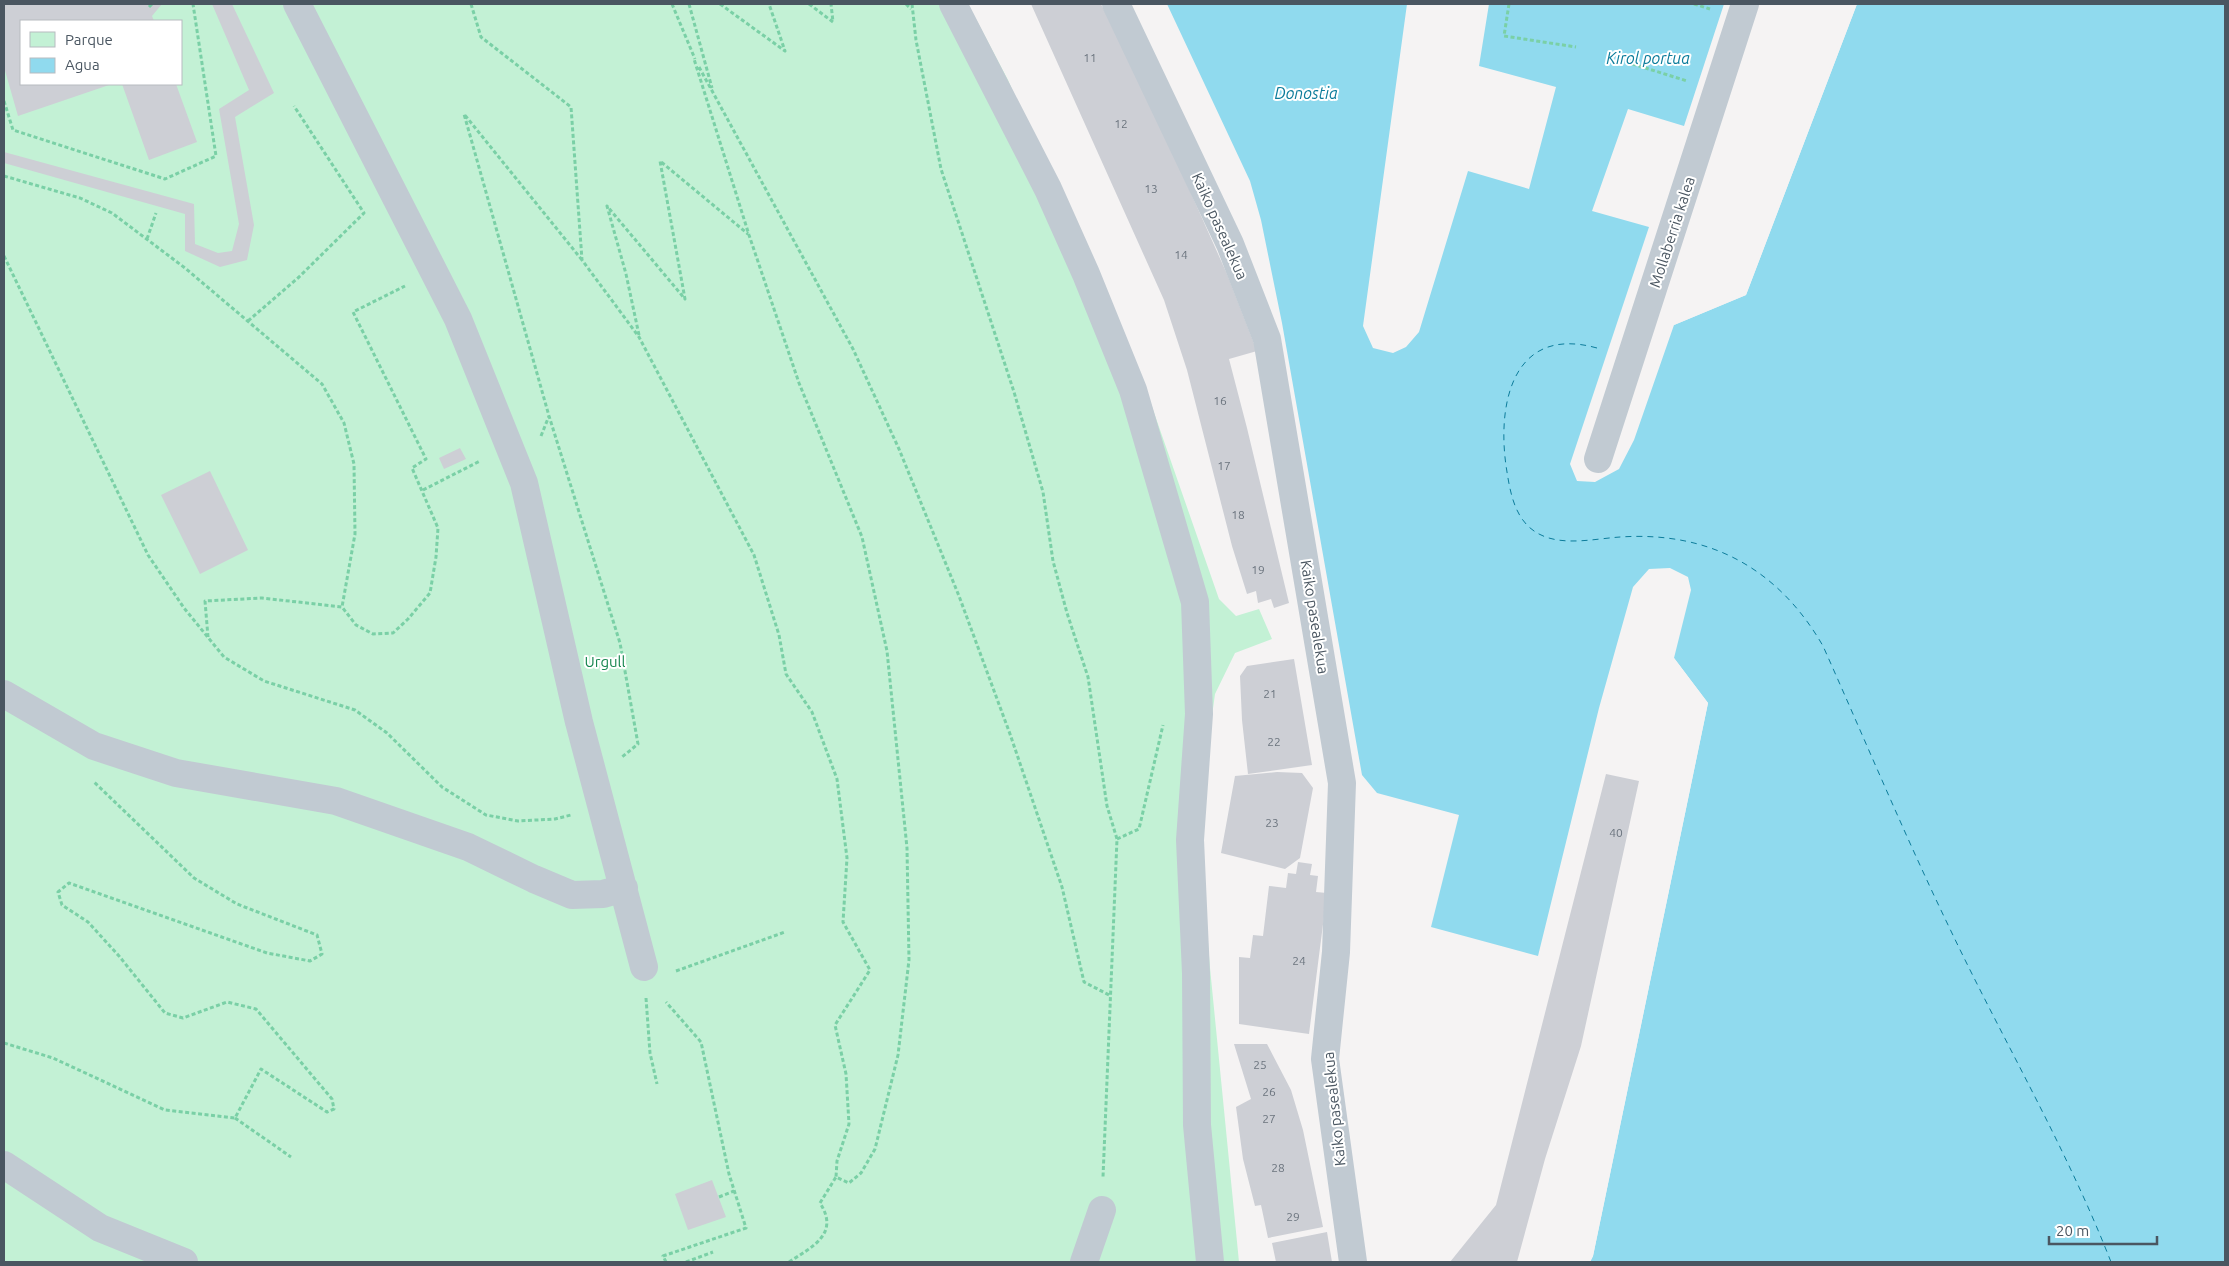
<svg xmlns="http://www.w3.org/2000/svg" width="2229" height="1266" font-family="Ubuntu,sans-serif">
<rect width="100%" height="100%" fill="#f5f3f3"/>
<path fill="#c3f1d5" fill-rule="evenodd" d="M4 4H968L1008 80 1151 404 1219 599 1236 616 1259 609 1272 639 1235 653 1215 694 1206 759 1201 855 1210 968 1239 1262H4ZM21 21H181V84H21Z"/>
<path fill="#90daee" d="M1167 4H1407L1363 326 1373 348 1393 353 1406 347 1419 332 1468 171 1529 189 1556 87 1479 66 1489 4H1724L1684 126 1628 109 1592 211 1649 227 1570 464 1577 481 1595 482 1619 469 1634 440 1674 325 1746 295 1857 4H2225V1262H1590L1593 1256 1708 703 1674 658 1691 590 1688 577 1670 568 1649 569 1633 587 1599 708 1538 956 1431 927 1459 815 1377 793 1362 775 1282 323 1261 220 1250 181Z"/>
<path fill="#f5f3f3" d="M1854 4H1857L1746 295 1674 325 1675 322 1744 293Z
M1674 658 1708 703 1593 1256 1590 1262H1587L1591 1255 1706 703 1673 661Z"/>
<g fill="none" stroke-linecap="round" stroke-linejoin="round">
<path stroke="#0c7c9b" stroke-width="1" stroke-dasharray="6 5" stroke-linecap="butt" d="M1597 348C1511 324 1496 407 1507 472 1510 491 1514 513 1529 527 1553 549 1591 539 1620 537 1709 531 1778 568 1823 646 1865 740 1905 836 1950 929 2003 1040 2066 1147 2111 1262"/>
</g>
<path fill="#cdcfd5" d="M4 4H162L152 16 154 21H21V84H112L18 116 4 67Z
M212 4H232L274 93 235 117 254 225 247 260 220 267 185 251V214L4 163V152L194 204 195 244 218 253 232 251 239 224 219 109 249 90Z
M1031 4H1101L1164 133 1227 274 1257 351 1229 359 1247 428 1289 603 1274 608 1271 599 1258 603 1256 591 1247 594 1232 546 1187 370 1164 300Z
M122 84H176L197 142 149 160Z
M460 448 466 459 444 469 439 458Z
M210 471 248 550 200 574 161 495Z
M1294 659 1312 765 1248 774 1242 720 1240 676 1247 666Z
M1277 772 1302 773 1313 788 1300 858 1285 869 1221 853 1235 776Z
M1606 774 1639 781 1581 1046 1545 1159 1517 1262H1450L1496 1205Z
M1298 862 1312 864 1310 875 1318 876 1316 892 1327 893 1309 1034 1239 1024V957L1250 958 1253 935 1263 936 1269 886 1286 888 1288 873 1296 874Z
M1234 1044H1267L1291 1090 1303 1130 1323 1227 1268 1238 1261 1205 1255 1206 1243 1159 1236 1107 1251 1099Z
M712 1180 726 1217 688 1230 675 1194Z
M1327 1232 1332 1262H1276L1272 1243Z"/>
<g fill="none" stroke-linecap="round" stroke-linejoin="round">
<path stroke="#7ad0a6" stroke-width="3" stroke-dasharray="4 2.5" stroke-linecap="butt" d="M471 4 481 37 571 107 582 260 639 337 754 555 779 635 786 674 812 712 837 779 847 858 843 922 870 970 835 1025 846 1074 849 1124 837 1161 836 1177 849 1183 861 1173 875 1149 898 1055 909 960 907 848 887 651 862 537 799 383 749 235 694 59
M672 4 695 59
M689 4 712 88
M720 4 785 51 769 4
M809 4 833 22 831 4
M906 4 911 9
M912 4 916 40 941 169 1014 392 1043 492 1053 561 1067 613 1088 677 1107 806 1117 839 1103 1177
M1509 4 1504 36 1576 47
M1694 4 1710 9
M149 7 152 4
M1620 60 1687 81
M699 67 853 349 899 449 959 596 1010 734 1062 887 1084 982 1111 996
M4 101 13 130 165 179 216 156 193 4
M4 176 80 198 112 213 185 268 322 384 344 423 354 464 355 534 342 607
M147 239 156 213
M4 256 148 555 184 608 224 657 264 681 355 710 387 733 442 787 486 815 518 821 555 819 571 815
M582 260 464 114 549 416 620 643 638 744 622 757
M248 321 299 277 364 213 294 106
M639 335 626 274 607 206 685 299 660 161 748 234
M541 436 549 416
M423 490 480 461
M208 637 205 601 262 598 342 607 356 625 373 634 393 633 408 619 430 593 436 557 438 528 412 468 426 459 353 312 405 286
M1117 839 1139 829 1163 725
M676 971 785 932
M646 998 650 1053 657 1084
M4 1043 53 1058 165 1110 235 1118 261 1069 327 1112 334 1109 332 1099 256 1009 227 1002 183 1018 165 1013 119 956 88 922 62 905 58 892 69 883 267 953 310 961 322 954 317 935 237 904 194 878 94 782
M235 1118 291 1157
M719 1197 734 1191
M666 1262 663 1256 746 1228 729 1174 701 1042 666 1002
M686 1262 713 1252
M789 1262C812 1247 840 1234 820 1203L836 1177"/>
<path stroke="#c1cad2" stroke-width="28" d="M297 4 458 319 524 483 579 722 644 967
M953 4 1048 189 1086 274 1133 390 1195 602 1199 714 1190 840 1196 973 1197 1125 1210 1262
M1116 4 1230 244 1267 339 1342 783 1336 952 1325 1059 1353 1262
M1598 459 1745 4
M4 694 94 746 176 773 336 801 468 847 534 879 572 895 603 894 624 888
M4 1165 100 1228 184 1262
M1084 1262 1102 1210"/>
</g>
<g text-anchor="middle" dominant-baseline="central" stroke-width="4" stroke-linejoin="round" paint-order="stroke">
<g font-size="12" fill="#6b747e">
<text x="1090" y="57">11</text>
<text x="1121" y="123">12</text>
<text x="1151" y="188">13</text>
<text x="1181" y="254">14</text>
<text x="1220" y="400">16</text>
<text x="1224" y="465">17</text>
<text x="1238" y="514">18</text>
<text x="1258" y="569">19</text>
<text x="1270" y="693">21</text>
<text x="1274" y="741">22</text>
<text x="1272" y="822">23</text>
<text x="1616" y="832">40</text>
<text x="1299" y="960">24</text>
<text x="1260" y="1064">25</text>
<text x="1269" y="1091">26</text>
<text x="1269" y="1118">27</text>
<text x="1278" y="1167">28</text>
<text x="1293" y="1216">29</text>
</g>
<g font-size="15" fill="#4a5661" stroke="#fff">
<text transform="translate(1220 226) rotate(66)">Kaiko pasealekua</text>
<text transform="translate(1672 232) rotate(-72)">Mollaberria kalea</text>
<text transform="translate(1315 617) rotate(81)">Kaiko pasealekua</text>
<text transform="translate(1334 1109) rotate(-96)">Kaiko pasealekua</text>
</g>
<g font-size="15" fill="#17864f" stroke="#fff">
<text x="605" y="661">Urgull</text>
</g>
<g font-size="16" font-style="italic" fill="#0c7c9b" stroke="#fff">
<text x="1648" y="58">Kirol portua</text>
<text x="1306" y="93">Donostia</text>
</g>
</g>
<rect width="2229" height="1266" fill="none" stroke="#4a5661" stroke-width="10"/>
<rect x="20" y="20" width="162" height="65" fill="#ffffff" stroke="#b7bbc0"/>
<rect x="30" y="32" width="25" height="15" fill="#c3f1d5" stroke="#b7bbc0"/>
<text x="65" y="45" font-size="15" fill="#4a5661">Parque</text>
<rect x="30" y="58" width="25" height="15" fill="#90daee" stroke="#b7bbc0"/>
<text x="65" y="70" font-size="15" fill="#4a5661">Agua</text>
<path d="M2049 1236v8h108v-8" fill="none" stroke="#4a5661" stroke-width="2.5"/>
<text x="2056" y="1236" font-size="15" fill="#4a5661" stroke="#ffffff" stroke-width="4" paint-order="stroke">20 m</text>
</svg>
